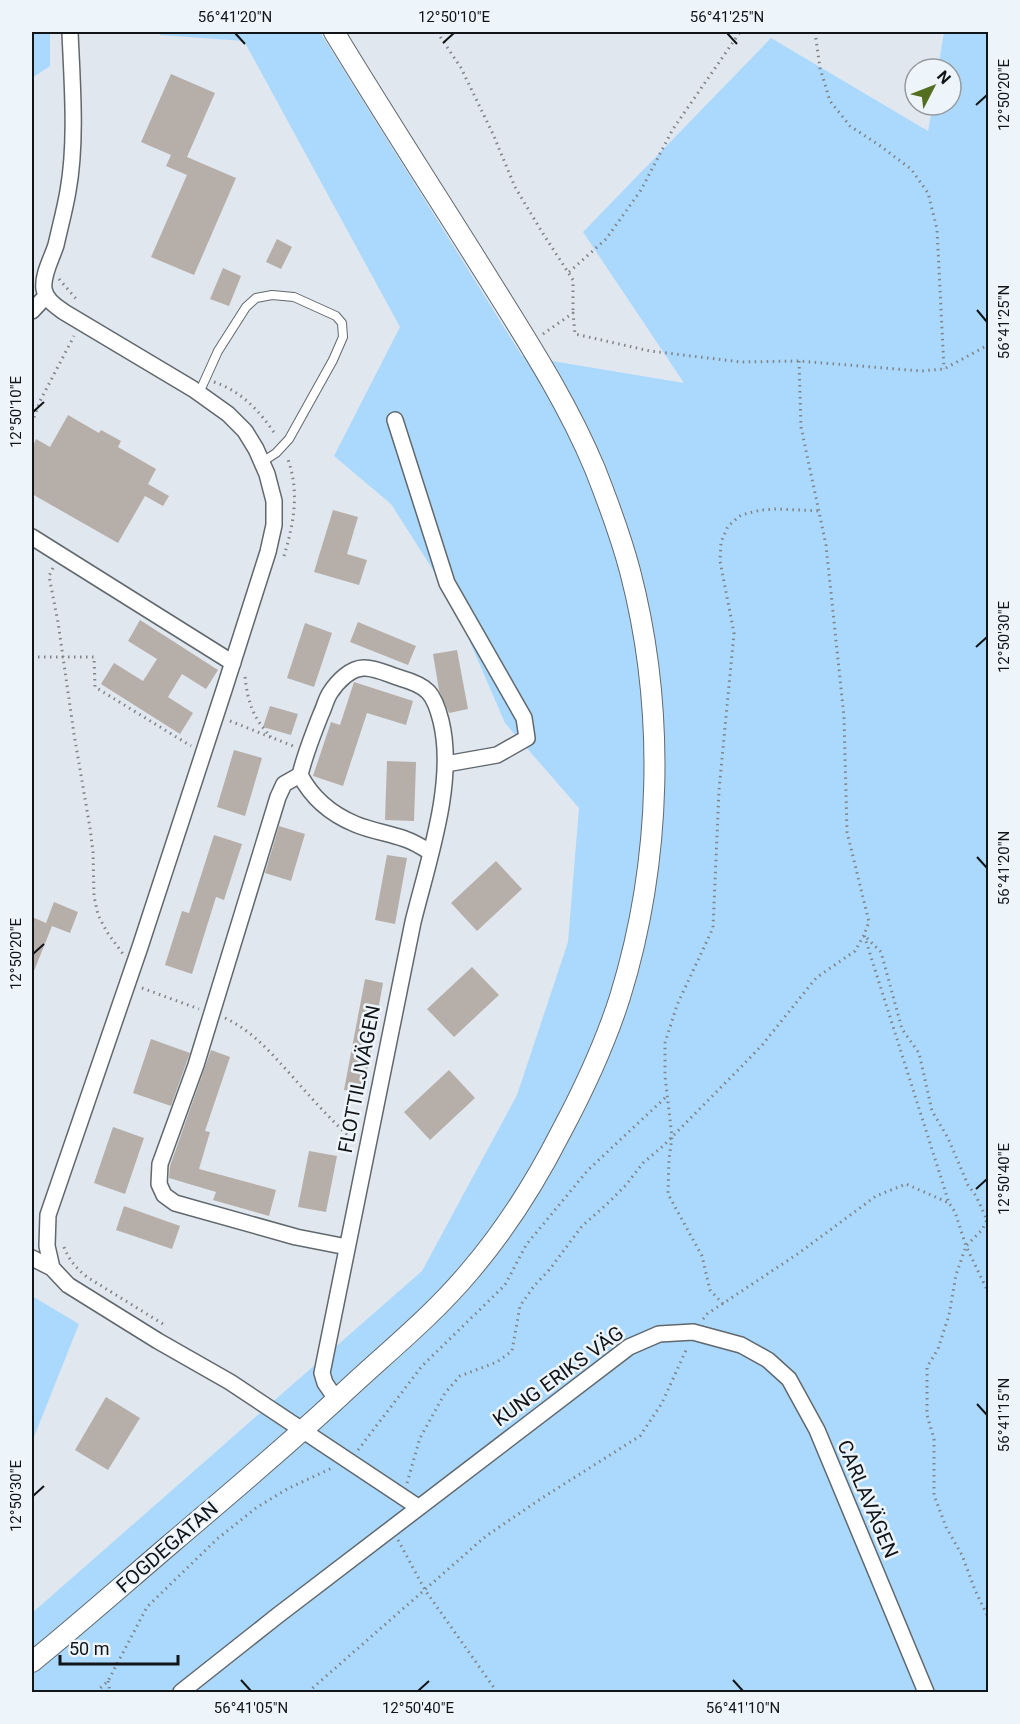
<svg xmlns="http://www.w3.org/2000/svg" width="1020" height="1724" font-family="Roboto,sans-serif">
<rect width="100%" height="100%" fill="#e0e7ee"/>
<path fill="#abd9fd" d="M32 32H50V66L32 78Z
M160 32H320L522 356 684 383 583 232 771 38 928 131 933 105H951V69H938L944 32H988V1692H32V1613L422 1271 517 1095 568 942 579 808 505 723 451 598 391 504 334 456 400 327 244 41 160 35Z
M32 1296 79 1324 32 1442Z"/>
<path fill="#b6afa9" d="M171 74 215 93 187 157 236 178 194 275 151 257 187 175 166 166 171 155 141 142Z
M277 239 292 247 281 269 266 262Z
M223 268 241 276 229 306 210 299Z
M68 415 99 433 101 430 121 441 118 447 156 469 148 484 169 496 163 506 145 496 118 543 32 494V448L36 439 50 447Z
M333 510 358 517 347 554 367 560 359 585 314 572Z
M140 620 218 670 206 689 182 674 168 697 193 713 180 734 101 684 114 663 143 681 157 659 128 641Z
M358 622 416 646 408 665 350 642Z
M305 623 332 633 314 687 287 678Z
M457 650 468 709 449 713 439 690 433 654Z
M354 682 413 701 406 725 367 713 343 786 313 776 331 722 340 725Z
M270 706 298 714 291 735 263 727Z
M234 750 262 758 245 816 217 807Z
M387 761 416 762 414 821 385 820Z
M279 826 305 834 291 881 265 873Z
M214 835 242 844 224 900 216 897 192 974 165 965 182 911 189 913Z
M387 855 407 858 395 924 375 920Z
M496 861 522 889 477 931 451 903Z
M54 902 78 912 70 933 52 926 32 976V917L46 923Z
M472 967 499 995 454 1037 427 1009Z
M365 979 383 983 363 1093 344 1090Z
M151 1039 190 1053 171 1106 133 1093Z
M211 1050 230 1057 205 1131 210 1132 199 1169 276 1190 269 1216 213 1200 216 1192 169 1178 170 1166Z
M449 1070 475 1098 430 1140 404 1112Z
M113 1127 144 1138 125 1194 94 1183Z
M309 1151 337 1156 326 1212 298 1207Z
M124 1206 180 1226 172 1249 116 1230Z
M106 1397 140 1418 108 1470 75 1450Z"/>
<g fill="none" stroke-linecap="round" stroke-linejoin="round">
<defs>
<path id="service" d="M199 393 218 351 246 307 256 298 272 295 294 297 336 316 342 323 343 337 333 360 289 439 276 453 262 462"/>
<path id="minor" d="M70 32C72 82 77 141 68 191 65 209 60 227 56 245 52 258 42 275 44 289 46 300 56 306 64 312L193 389 228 414 245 431 256 449 267 474 274 501V525L268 552 224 690 140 947 48 1215 47 1246 52 1268 68 1285 158 1341 230 1382 418 1507
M32 311 46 296
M395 420 447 583 524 718 527 738 497 755 446 764
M32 537 233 663
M300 775 284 784 278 797 196 1065 160 1164 159 1184 164 1195 175 1203 296 1237 347 1247
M32 1258 52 1268
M336 1399 325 1383 322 1373 413 922C428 861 456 782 441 721 434 693 428 686 400 678 390 675 376 668 365 668 351 667 337 682 330 693 326 699 324 708 321 714 313 734 305 754 300 775 312 798 331 814 355 824 371 831 389 833 405 839 414 842 422 847 430 852
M181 1692 277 1616 629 1347 659 1334 693 1332 741 1345 768 1360 789 1379 817 1430 926 1692"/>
<path id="tertiary" d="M32 1662C80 1623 126 1582 173 1542 228 1495 283 1449 336 1400 381 1357 430 1319 470 1271 506 1229 536 1181 561 1132 584 1089 605 1044 620 997 662 861 666 709 630 571 621 537 608 502 595 469 567 402 528 342 490 281 438 198 385 116 334 32"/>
</defs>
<use href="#service" stroke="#61686d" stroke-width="10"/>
<use href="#minor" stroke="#61686d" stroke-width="18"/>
<use href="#tertiary" stroke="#61686d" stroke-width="22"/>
<path stroke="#7f8488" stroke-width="3" stroke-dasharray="1.5 4.5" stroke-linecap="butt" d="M437 32 461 68 493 134 515 187 542 232 573 280V313
M815 32 820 68 830 101 850 126 879 145 911 169 928 193 937 229 944 369
M569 272 606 239 641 190 673 129 740 32
M59 279 78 301
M543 334 573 313 575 334 650 351 741 362 799 361 921 371 944 369 988 345
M799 361 801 427 826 545 844 717 847 832 869 922 864 935 949 1203 955 1212 966 1246 956 1275 949 1315 938 1349 927 1367V1415L934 1439V1495L946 1527 962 1555 975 1590 988 1617
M214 382C243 392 259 411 276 435
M32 423 40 401 74 336
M284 556C294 523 300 490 287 457
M53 568 49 576 58 622 74 734 90 828 93 852 94 896 98 915 107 932 123 954
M32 657H94L95 687 191 746
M245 677C248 703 253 718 271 737
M230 721 293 746
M142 988 199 1009
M225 1018C254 1032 271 1053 292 1076 312 1099 332 1121 354 1141
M64 1247C69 1260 76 1268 87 1277L163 1324
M723 1304 710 1290 702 1256 668 1194 669 1159 672 1137 665 1076V1043L677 1005 713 928 719 790 734 633 720 561 721 542 728 526 741 515 761 510 776 509 820 511
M703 1319 707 1314 799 1253 876 1196 906 1184 949 1203
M358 1450 422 1366 505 1285 526 1245 588 1170 667 1096
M407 1483 420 1438 445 1393 460 1376 497 1362 512 1351 520 1306 534 1286 550 1269 582 1226 607 1204 626 1185 643 1163 663 1146 741 1067 763 1044 816 978 855 951 864 935 881 952 902 1029 919 1053 932 1111 948 1138 968 1185 976 1196 987 1220 982 1230 966 1246 988 1292
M398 1540 425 1590 497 1692
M108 1681 110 1692
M96 1692 108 1681 147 1607 217 1539 256 1508 287 1489 334 1467
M308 1692 486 1536 542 1498 640 1436 662 1403 687 1348"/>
<use href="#service" stroke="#fff" stroke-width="8"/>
<use href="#minor" stroke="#fff" stroke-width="15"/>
<use href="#tertiary" stroke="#fff" stroke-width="20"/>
</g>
<path fill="none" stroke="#121517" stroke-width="2" d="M235 33 245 44M727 33 737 44M443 43 454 33M976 105 987 95M977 310 987 322M33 412 44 402M976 647 987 637M977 857 987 868M33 954 44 944M976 1189 987 1179M977 1404 987 1415M33 1496 44 1486M241 1680 251 1691M733 1680 743 1691M418 1691 429 1681"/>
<g text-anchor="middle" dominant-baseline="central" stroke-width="5" stroke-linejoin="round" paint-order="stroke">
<g font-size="20" fill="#121517" stroke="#edf5fb">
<text transform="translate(359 1079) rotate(-79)">FLOTTILJVÄGEN</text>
<text transform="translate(558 1376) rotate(-36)">KUNG ERIKS VÄG</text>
<text transform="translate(868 1499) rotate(67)">CARLAVÄGEN</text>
<text transform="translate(167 1547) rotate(-41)">FOGDEGATAN</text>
</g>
</g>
<rect width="1020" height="1724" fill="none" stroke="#edf5fb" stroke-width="66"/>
<g transform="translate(933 87) rotate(48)"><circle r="28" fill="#edf5fb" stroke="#959ba0" stroke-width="1.5"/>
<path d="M0-4.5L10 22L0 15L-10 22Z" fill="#546e20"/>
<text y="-9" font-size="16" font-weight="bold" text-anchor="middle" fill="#121517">N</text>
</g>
<path d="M60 1655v9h118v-9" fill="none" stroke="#121517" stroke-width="3"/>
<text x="69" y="1655" font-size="18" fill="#121517" stroke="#edf5fb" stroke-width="4.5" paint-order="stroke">50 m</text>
<rect x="33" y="33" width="954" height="1658" fill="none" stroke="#121517" stroke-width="2"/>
<g font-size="15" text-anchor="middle" fill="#121517">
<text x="235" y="22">56°41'20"N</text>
<text x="454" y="22">12°50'10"E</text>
<text x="727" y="22">56°41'25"N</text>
<text transform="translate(1004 95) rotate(-90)" y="5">12°50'20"E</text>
<text transform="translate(1004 322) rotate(-90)" y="5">56°41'25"N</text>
<text transform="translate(16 412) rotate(-90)" y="5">12°50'10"E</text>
<text transform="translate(1004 637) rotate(-90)" y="5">12°50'30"E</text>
<text transform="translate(1004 868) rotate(-90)" y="5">56°41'20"N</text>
<text transform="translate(16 954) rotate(-90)" y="5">12°50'20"E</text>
<text transform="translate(1004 1179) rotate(-90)" y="5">12°50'40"E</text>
<text transform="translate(1004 1415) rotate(-90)" y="5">56°41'15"N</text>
<text transform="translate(16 1496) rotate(-90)" y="5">12°50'30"E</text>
<text x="251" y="1713">56°41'05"N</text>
<text x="418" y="1713">12°50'40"E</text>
<text x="743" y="1713">56°41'10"N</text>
</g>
</svg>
